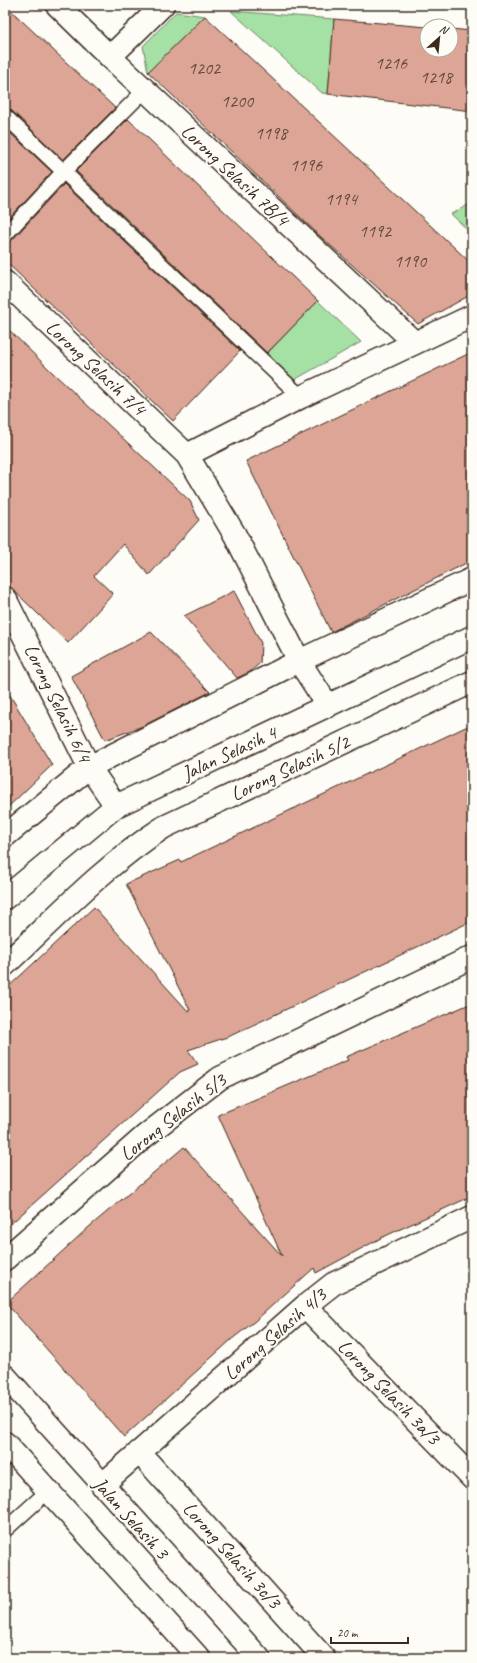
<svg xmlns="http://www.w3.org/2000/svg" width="477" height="1663" font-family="Caveat,sans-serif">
<rect width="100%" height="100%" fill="#fdfcf7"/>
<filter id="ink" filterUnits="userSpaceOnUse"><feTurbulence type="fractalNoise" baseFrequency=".025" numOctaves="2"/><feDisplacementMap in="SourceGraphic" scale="8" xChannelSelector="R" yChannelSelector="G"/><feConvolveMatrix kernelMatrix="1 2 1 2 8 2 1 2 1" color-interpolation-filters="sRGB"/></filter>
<g filter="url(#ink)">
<path fill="#a5e0a5" stroke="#708562" d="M231 11 334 19 328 94 322 93Z
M176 12 205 16 148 72 143 46Z
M472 203V234L451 214Z
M318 301 361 342 289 383 263 358Z"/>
<path fill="#dca595" stroke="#3b2a1e" d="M5 5 115 108 63 160 11 110 5 108Z
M205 16 472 264V294L418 324 321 237 148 72Z
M334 19 427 27V50H451V29L472 31V111L328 94Z
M128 119 318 301 267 353 76 171Z
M5 128 52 172 5 222Z
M64 184 240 351 173 421 5 261V243L11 241Z
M5 326 53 373 190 501 199 520 149 575 123 544 94 576 113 594 68 643 5 582Z
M472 352V560L331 632 246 461Z
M234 591 261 643 260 663 250 672 237 678 184 616Z
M151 632 210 692 143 726 105 740 71 676Z
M5 687 52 765 5 810Z
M472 724V921L230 1036 188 1050 198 1064 180 1072 5 1229V990L94 907 188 1011 190 1010 126 884 180 860 181 862Z
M472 1003V1196L381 1238 316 1273 314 1268 255 1321 232 1339 124 1437 6 1303 89 1227 184 1147 282 1256 218 1115 348 1060 346 1057Z"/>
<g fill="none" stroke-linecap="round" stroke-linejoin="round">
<defs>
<path id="service" d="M5 116 301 397
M5 235 63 172 145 90
M5 1530 48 1491"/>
<path id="minor" d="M57 5 110 57 415 343
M110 57 163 5
M5 282 187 455 235 535 299 661 328 706
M187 455 301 397 472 316
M5 598 89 767 116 806
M5 836 89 767 299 661 472 579
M5 898 116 806 472 637
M5 965C56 917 105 865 164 827L472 682
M5 1259 145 1136 220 1078 472 957
M305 1306 472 1478
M5 1443 199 1658
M139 1452 324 1658
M102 1485 305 1306 333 1284 472 1217"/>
<path id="tertiary" d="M5 1376 259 1658"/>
</defs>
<use href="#service" stroke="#3b2a1e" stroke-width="17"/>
<use href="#minor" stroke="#3b2a1e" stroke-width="25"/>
<use href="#tertiary" stroke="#3b2a1e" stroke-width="25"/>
<use href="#service" stroke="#fdfcf7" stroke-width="14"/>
<use href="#minor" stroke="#fdfcf7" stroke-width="22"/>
<use href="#tertiary" stroke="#fdfcf7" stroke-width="22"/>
</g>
</g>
<g text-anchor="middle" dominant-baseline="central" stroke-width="4" stroke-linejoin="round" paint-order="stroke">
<g font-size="18" fill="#63493c">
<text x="391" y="63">1216</text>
<text x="204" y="68">1202</text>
<text x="436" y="77">1218</text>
<text x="237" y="101">1200</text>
<text x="271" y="133">1198</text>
<text x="306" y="165">1196</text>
<text x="341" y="199">1194</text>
<text x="375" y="231">1192</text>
<text x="410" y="261">1190</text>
</g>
<g font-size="20" fill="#3b2a1e" stroke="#fdfcf7">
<text transform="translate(235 175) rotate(43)">Lorong Selasih 7B/4</text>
<text transform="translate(96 368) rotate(43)">Lorong Selasih 7/4</text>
<text transform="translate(58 703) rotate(64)">Lorong Selasih 6/4</text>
<text transform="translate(229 753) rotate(-25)">Jalan Selasih 4</text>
<text transform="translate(290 768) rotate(-25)">Lorong Selasih 5/2</text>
<text transform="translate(173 1117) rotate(-38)">Lorong Selasih 5/3</text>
<text transform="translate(275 1334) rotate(-41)">Lorong Selasih 4/3</text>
<text transform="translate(389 1392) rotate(46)">Lorong Selasih 3a/3</text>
<text transform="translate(131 1518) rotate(48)">Jalan Selasih 3</text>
<text transform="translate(232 1555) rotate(48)">Lorong Selasih 3c/3</text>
</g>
</g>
<rect width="477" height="1663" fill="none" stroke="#fdfcf7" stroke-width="20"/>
<rect x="10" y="10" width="457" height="1643" fill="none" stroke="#3b2a1e" stroke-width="1.5" filter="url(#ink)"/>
<g transform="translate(439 38) rotate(27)"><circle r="19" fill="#fdfcf7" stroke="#afa8a0"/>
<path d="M0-3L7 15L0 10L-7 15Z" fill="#3b2a1e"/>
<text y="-6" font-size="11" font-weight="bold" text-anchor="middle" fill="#3b2a1e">N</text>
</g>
<path d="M331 1637v6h77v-6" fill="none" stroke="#3b2a1e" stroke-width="2"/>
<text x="337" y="1637" font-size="12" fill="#3b2a1e" stroke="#fdfcf7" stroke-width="3" paint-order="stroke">20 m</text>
</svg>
